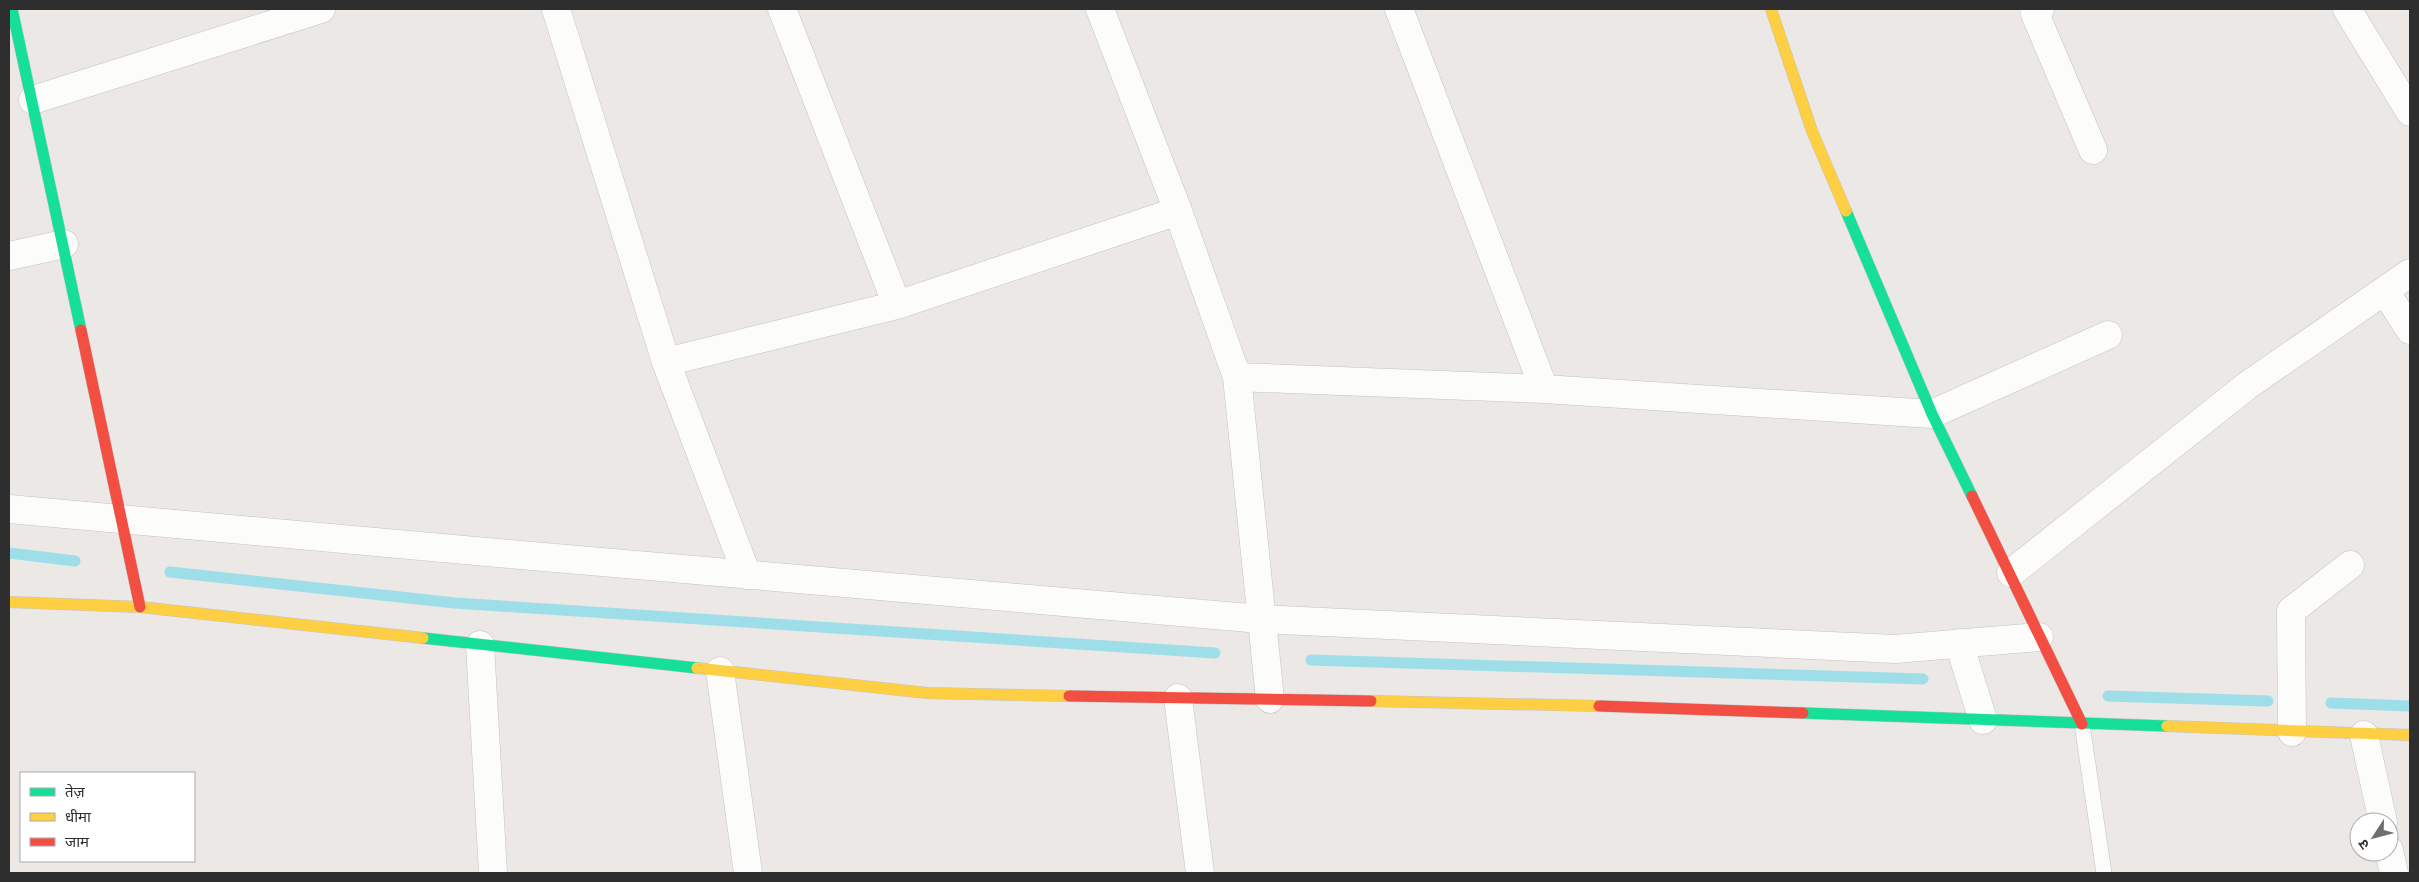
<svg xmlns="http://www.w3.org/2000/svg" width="2419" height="882" font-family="'Alegreya Sans','Noto Sans Devanagari',sans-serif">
<rect width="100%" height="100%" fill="#ebe8e5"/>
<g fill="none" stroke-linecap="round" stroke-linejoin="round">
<path stroke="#9ddee8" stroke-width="11" d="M9 553 75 561
M170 572 455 603 1215 653
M1311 660 1923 679
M2108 696 2268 701
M2331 703 2410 706"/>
<defs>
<path id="lane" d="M2082 724 2104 873"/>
<path id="street" d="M556 9 666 362 747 575
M782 9 897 305
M1100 9 1178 211 1237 377 1270 699
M1399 9 1544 389
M2040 9 2035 14 2093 150
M2347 9 2410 112
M33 100 321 9
M9 256 64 244
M2385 291 2410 330
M666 362 897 305 1178 211
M1237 377 1544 389 1932 414 2108 335
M9 509 509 554 1261 619 1895 649 2039 637
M2011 573 2248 385 2410 273
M1959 643 1983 720
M480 645 493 873
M720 671 748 873
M1178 698 1200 873
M2292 732 2291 611 2350 565
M2364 735 2383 822
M2389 850 2394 873"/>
<path id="fast" d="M12 9 81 330
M1846 211 1932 414 1972 496
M423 638 697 668
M1803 713 2167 726"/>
<path id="slow" d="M1771 9 1812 131 1846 211
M9 602 140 607 423 638
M697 668 927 693 1069 696
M1371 701 1599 706
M2167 726 2410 735"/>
<path id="jam" d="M81 330 140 607
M1972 496 2082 724
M1069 696 1371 701
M1599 706 1803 713"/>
</defs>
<use href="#lane" stroke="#c4c3c3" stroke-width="16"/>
<use href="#street" stroke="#c4c3c3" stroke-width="29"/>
<use href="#fast" stroke="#c4c3c3" stroke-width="12"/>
<use href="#slow" stroke="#c4c3c3" stroke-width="12"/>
<use href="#jam" stroke="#c4c3c3" stroke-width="12"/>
<use href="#lane" stroke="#fcfcfb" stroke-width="15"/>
<use href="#street" stroke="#fcfcfb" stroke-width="28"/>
<use href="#fast" stroke="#16e098" stroke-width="11"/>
<use href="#slow" stroke="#ffcf43" stroke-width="11"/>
<use href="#jam" stroke="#f24e42" stroke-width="11"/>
</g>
<rect width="2419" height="882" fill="none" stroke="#2e2e2e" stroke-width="20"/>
<rect x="20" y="772" width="175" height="90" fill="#ffffff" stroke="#ababab"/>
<rect x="30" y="788" width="25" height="8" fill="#16e098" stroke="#ababab"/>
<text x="65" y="797" font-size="15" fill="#2e2e2e">तेज़</text>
<rect x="30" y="813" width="25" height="8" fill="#ffcf43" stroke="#ababab"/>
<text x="65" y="822" font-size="15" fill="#2e2e2e">धीमा</text>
<rect x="30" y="838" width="25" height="8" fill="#f24e42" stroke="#ababab"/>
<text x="65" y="847" font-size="15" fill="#2e2e2e">जाम</text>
<g transform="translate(2374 837) rotate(234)"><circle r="24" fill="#ffffff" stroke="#ababab"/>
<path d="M0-4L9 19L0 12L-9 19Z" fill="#706f6e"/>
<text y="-8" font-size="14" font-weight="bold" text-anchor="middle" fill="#2e2e2e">उ</text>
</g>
</svg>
